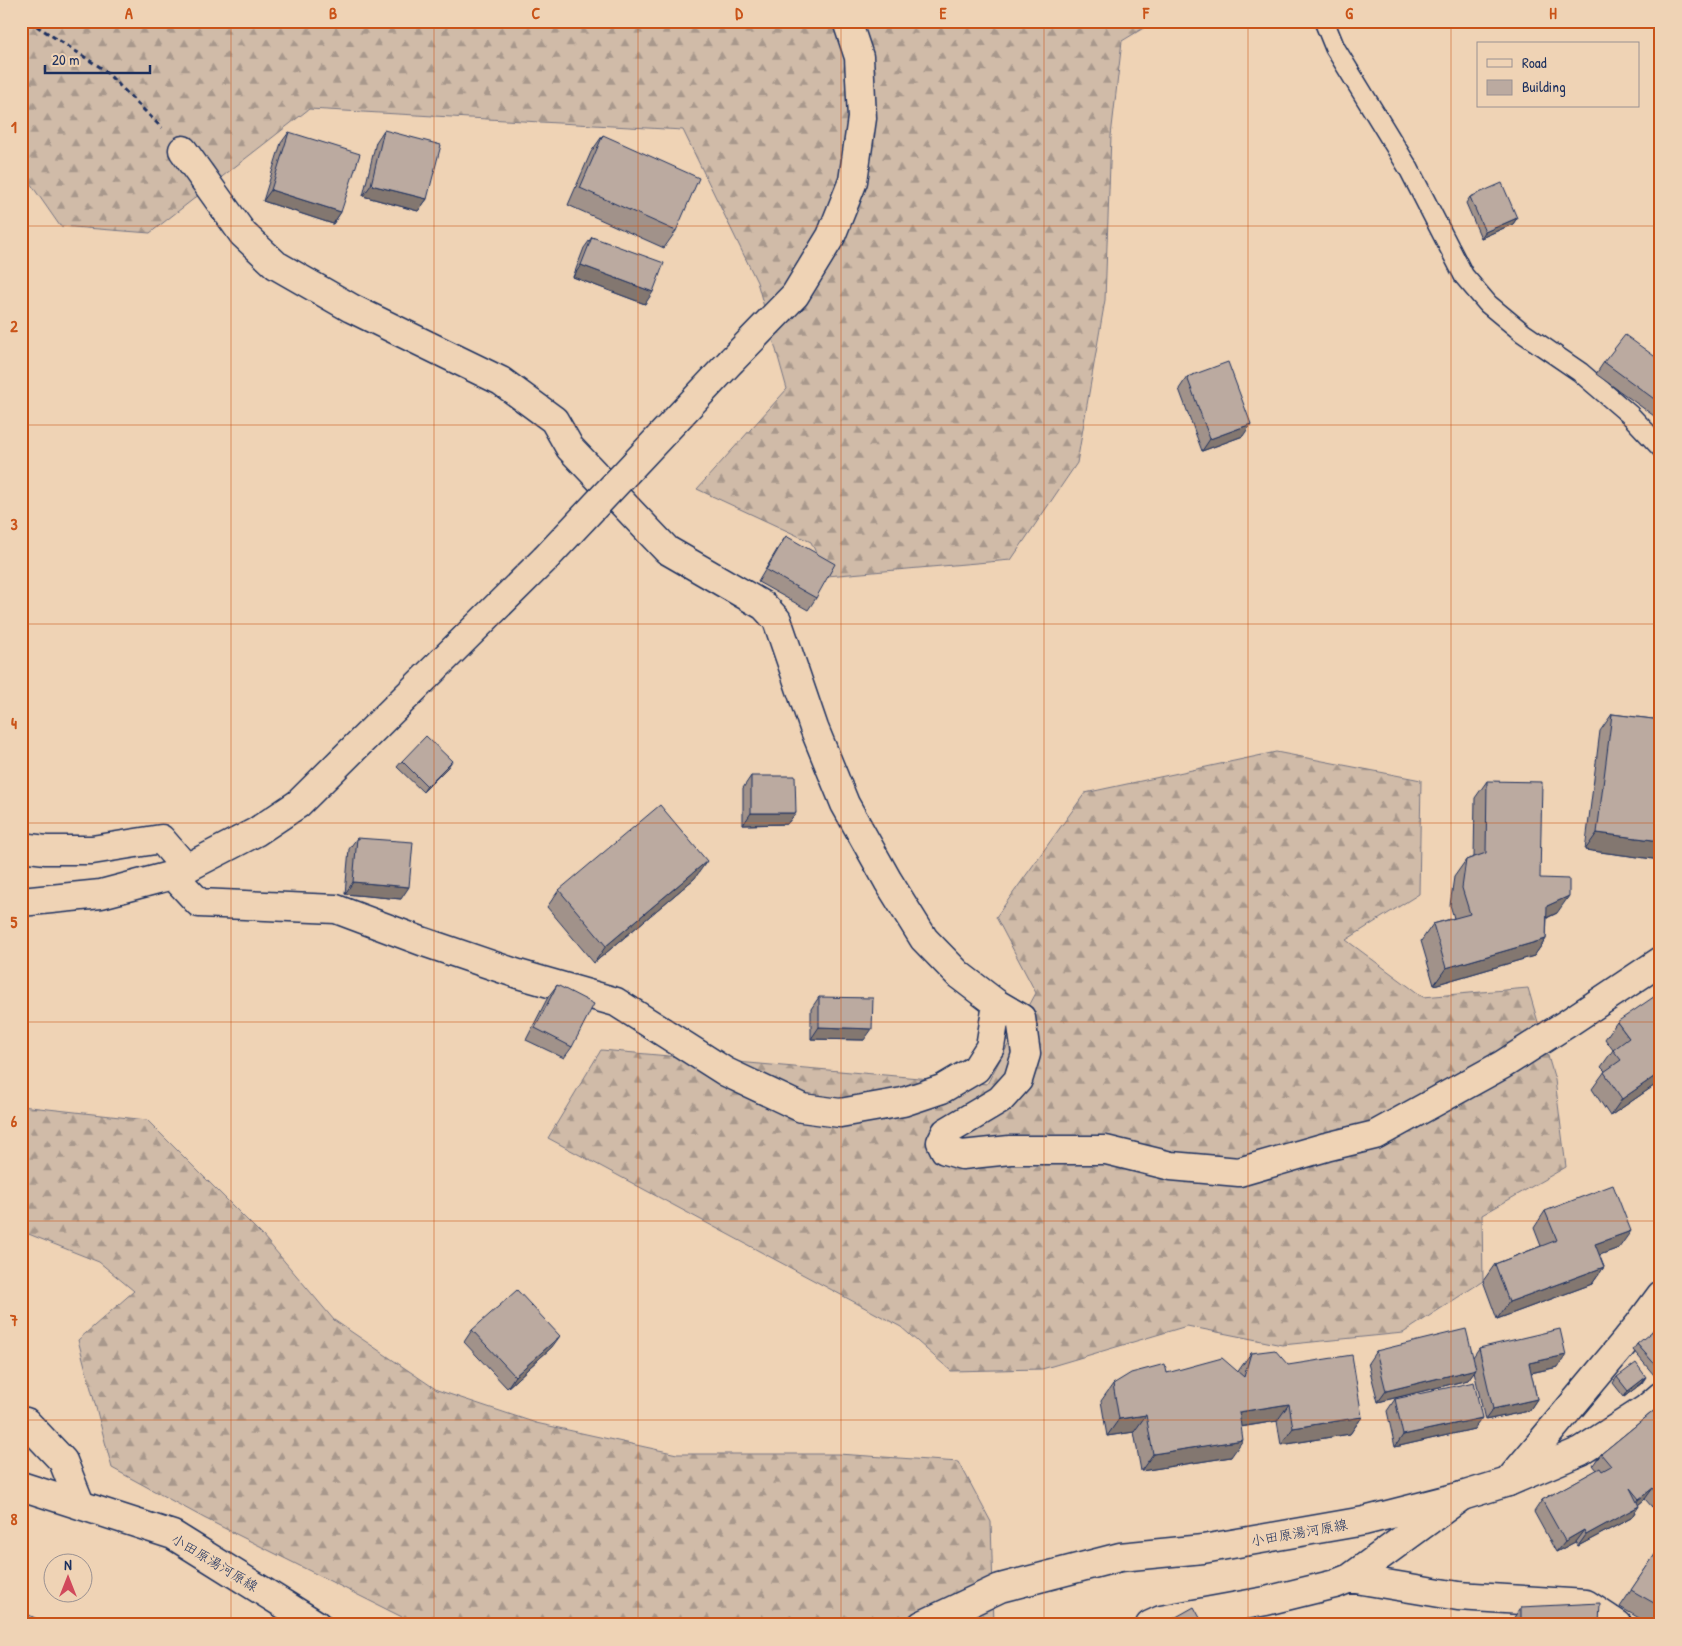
<svg xmlns="http://www.w3.org/2000/svg" width="1682" height="1646" font-family="'Patrick Hand','Klee One',sans-serif">
<defs>
<pattern id="forest-firs" width="22" height="20" patternUnits="userSpaceOnUse" patternTransform="scale(1.25)"><rect width="22" height="20" fill="#d0bba8"/><path d="M5 1l3.5 6h-7zM16 11l3.5 6h-7z" fill="#a8988c"/></pattern>
</defs>
<rect width="100%" height="100%" fill="#efd3b5"/>
<filter id="ink" filterUnits="userSpaceOnUse"><feTurbulence type="fractalNoise" baseFrequency=".02" numOctaves="2"/><feDisplacementMap in="SourceGraphic" scale="10" xChannelSelector="R" yChannelSelector="G"/><feConvolveMatrix kernelMatrix="1 2 1 2 8 2 1 2 1" color-interpolation-filters="sRGB"/></filter>
<g filter="url(#ink)">
<path fill="url(#forest-firs)" stroke="#767583" d="M21 21H1155L1122 41 1111 136 1105 300 1077 463 1011 560 827 576 811 542 697 489 787 389 757 282 683 130 309 109 150 233 60 226 21 170Z
M1276 752 1421 780 1419 894 1346 940 1423 997 1528 988 1555 1080 1566 1167 1482 1215 1483 1281 1403 1333 1282 1345 1187 1326 1042 1369 951 1371 901 1327 548 1138 601 1050 987 1084 1036 993 996 917 1085 793Z
M21 1106 147 1120 263 1236 334 1320 437 1390 536 1423 677 1454H838L959 1462 991 1522 994 1625H418L204 1518 112 1468 78 1340 134 1291 99 1262 21 1231Z"/>
<g fill="none" stroke-linecap="round" stroke-linejoin="round">
<defs>
<path id="service" d="M1324 21 1335 48 1409 169 1464 276 1488 304 1523 333 1580 372 1630 415 1661 448"/>
<path id="minor" d="M183 150 243 234 276 265 351 308 501 381 554 420 570 448 667 550 764 606 777 620 814 728 845 804 888 881 924 939 959 975 997 1004 1021 1018 1026 1054 1018 1080 1000 1100 946 1132 941 1142 945 1150 962 1155 1010 1150H1106L1171 1166 1239 1172 1326 1147 1375 1135 1502 1065 1568 1023 1661 961
M21 847 46 850H92L161 839 186 868
M173 875 199 903 336 909 424 942 518 974 616 1002 726 1072 802 1108 840 1113 903 1102 942 1089 976 1069 990 1047 997 1004
M1508 1482 1638 1326 1661 1295
M1350 1578 1458 1596 1586 1604 1618 1625
M1150 1625 1161 1620 1266 1601 1335 1584 1350 1578 1462 1496"/>
<path id="tertiary" d="M732 360 795 295 831 236 853 181 862 118 859 57 847 21
M21 902 101 894 173 875 256 832 298 804 545 559
M21 1421 26 1422 63 1461 80 1504"/>
<path id="secondary" d="M21 1486 173 1535 317 1625
M922 1625 1000 1588 1120 1557 1203 1549 1364 1521 1462 1496 1508 1482 1581 1451 1646 1409 1661 1396"/>
</defs>
<use href="#service" stroke="#1b2f5e" stroke-width="22"/>
<use href="#minor" stroke="#1b2f5e" stroke-width="31"/>
<use href="#tertiary" stroke="#1b2f5e" stroke-width="31"/>
<use href="#secondary" stroke="#1b2f5e" stroke-width="31"/>
<path stroke="#1b2f5e" stroke-width="3" stroke-dasharray="5 4" stroke-linecap="butt" d="M29 21 103 69 162 128"/>
<use href="#service" stroke="#efd3b5" stroke-width="19"/>
<use href="#minor" stroke="#efd3b5" stroke-width="28"/>
<use href="#tertiary" stroke="#efd3b5" stroke-width="28"/>
<use href="#secondary" stroke="#efd3b5" stroke-width="28"/>
<defs>
<path id="tertiary-bridge" d="M545 559 732 360"/>
</defs>
<use href="#tertiary-bridge" stroke="#1b2f5e" stroke-width="31" stroke-linecap="butt"/>
<use href="#tertiary-bridge" stroke="#efd3b5" stroke-width="28"/>
</g>
<path fill="#a1928a" stroke="#1b2f5e" d="M384 130 427 199 418 211 363 196 376 142Z
M289 132 341 212 333 224 263 201 281 143Z
M603 135 676 231 664 248 568 205 591 152Z
M1470 197 1517 218 1513 224 1481 238 1466 203Z
M592 237 645 304 573 277 584 248Z
M1661 361V421L1596 374 1604 362Z
M1187 377 1243 436 1202 451 1179 389Z
M786 536 816 598 808 610 758 582 778 548Z
M1612 714 1661 720V860L1585 850 1600 731Z
M402 761 448 767 423 792 397 767Z
M751 776 796 813 787 824 743 825V788Z
M1487 781 1557 913 1547 918 1546 939 1534 956 1434 985 1421 941 1433 924 1454 918 1450 905 1454 877 1466 860 1474 857 1475 798Z
M357 838 401 899 345 894 349 849Z
M695 878 594 963 547 907 559 890Z
M557 985 572 1047 564 1058 526 1040 548 997Z
M819 997 864 1040 811 1039V1009Z
M1617 1022 1661 1081 1610 1116 1592 1089 1605 1071 1601 1067 1613 1050 1605 1039Z
M1545 1211 1619 1248 1599 1255 1604 1267 1592 1284 1497 1319 1483 1281 1495 1264 1541 1246 1534 1228Z
M472 1330 552 1347 507 1388 464 1342Z
M1637 1344 1661 1370 1654 1375 1633 1350Z
M1479 1348 1558 1367 1531 1373 1537 1399 1529 1411 1485 1420 1474 1371 1468 1380 1378 1402 1368 1363 1376 1351 1473 1357Z
M1251 1353 1288 1365 1362 1417 1350 1434 1281 1445 1277 1421 1241 1427 1231 1457 1141 1471 1134 1432 1107 1436 1101 1401 1113 1384 1167 1373 1238 1372 1239 1370Z
M1617 1377 1642 1383 1624 1397 1613 1383Z
M1395 1399 1474 1429 1395 1447 1387 1411Z
M1661 1405V1500L1652 1507 1645 1499 1638 1505 1639 1506 1631 1518 1578 1546 1575 1542 1556 1552 1534 1512 1542 1500 1597 1470 1593 1465 1601 1454Z
M1658 1550 1661 1552V1625H1651L1620 1607Z
M1521 1607 1599 1625H1509Z"/>
<path fill="#837770" stroke="#1b2f5e" d="M371 185 427 199 418 211 363 196Z
M271 190 341 212 333 224 263 201Z
M1517 218 1513 224 1481 238 1485 232Z
M581 265 653 292 645 304 573 277Z
M1251 424 1243 436 1202 451 1210 439Z
M452 761 448 767 423 792 427 786Z
M751 813H796L787 824 743 825Z
M1597 833 1661 841V860L1585 850Z
M707 861 695 878 594 963 606 946Z
M353 882 409 887 401 899 345 894Z
M1569 896 1557 913 1535 923 1547 906Z
M1546 939 1534 956 1434 985 1446 968Z
M819 1027 872 1029 864 1040 811 1039Z
M1661 1072V1081L1610 1116 1622 1099Z
M1631 1231 1619 1248 1583 1261 1595 1244Z
M1604 1267 1592 1284 1497 1319 1509 1302Z
M560 1336 552 1347 507 1388 515 1376Z
M1566 1355 1558 1367 1521 1375 1529 1363Z
M1661 1367V1370L1654 1375 1659 1369Z
M1476 1369 1468 1380 1378 1402 1386 1391Z
M1646 1377 1642 1383 1624 1397 1628 1391Z
M1537 1399 1529 1411 1485 1420 1493 1409Z
M1289 1404 1277 1421 1227 1429 1239 1412Z
M1146 1415 1134 1432 1107 1436 1119 1419Z
M1362 1417 1350 1434 1281 1445 1293 1428Z
M1482 1418 1474 1429 1395 1447 1403 1435Z
M1243 1440 1231 1457 1141 1471 1153 1454Z
M1653 1488 1645 1499 1632 1510 1639 1506 1631 1518 1578 1546 1586 1535 1631 1510 1639 1499Z
M1661 1495V1500L1652 1507 1660 1496Z
M1584 1530 1575 1542 1556 1552 1565 1541Z"/>
<path fill="#bbaaa0" stroke="#1b2f5e" d="M384 130 441 145 427 199 371 185Z
M289 132 360 154 341 212 271 190Z
M603 135 699 178 676 231 580 188Z
M1502 183 1517 218 1485 232 1470 197Z
M592 237 664 263 653 292 581 265Z
M1625 335 1661 361V404L1604 362Z
M1228 362 1251 424 1210 439 1187 377Z
M786 536 835 564 816 598 766 570Z
M1612 714 1661 720V841L1597 833Z
M426 736 452 761 427 786 402 761Z
M751 776H795L796 813H751Z
M1487 781 1542 782 1540 878 1569 879V896L1547 906 1546 939 1446 968 1433 924 1470 914 1462 888 1466 860 1486 853Z
M660 805 707 861 606 946 559 890Z
M357 838 413 842 409 887 353 882Z
M557 985 594 1004 572 1047 535 1028Z
M1661 992V1072L1622 1099 1604 1072 1621 1060 1613 1050 1629 1038 1617 1022Z
M819 997 873 998 872 1029 819 1027Z
M1613 1185 1631 1231 1595 1244 1604 1267 1509 1302 1495 1264 1557 1240 1545 1211Z
M21 1227 27 1228 21 1256Z
M517 1290 560 1336 515 1376 472 1330Z
M1661 1324V1367L1659 1369 1637 1344Z
M1466 1329 1476 1369 1386 1391 1376 1351Z
M1560 1329 1566 1355 1529 1363 1537 1399 1493 1409 1479 1348Z
M1275 1350 1288 1365 1352 1355 1362 1417 1293 1428 1289 1404 1239 1412 1243 1440 1153 1454 1146 1415 1119 1419 1113 1384 1131 1373 1165 1364 1167 1373 1222 1358 1244 1377 1251 1353Z
M1636 1363 1646 1377 1628 1391 1617 1377Z
M1474 1382 1482 1418 1403 1435 1395 1399Z
M1661 1405V1495L1660 1496 1653 1488 1639 1499 1630 1488 1639 1506 1586 1535 1584 1530 1565 1541 1542 1500 1600 1468 1602 1471 1611 1466 1601 1454Z
M1658 1550 1661 1552V1607L1631 1590Z
M1600 1603 1599 1625H1521V1607Z
M1194 1607 1204 1625H1162Z
M21 1611 49 1625H21Z"/>
</g>
<path fill="none" stroke="#c95318" stroke-width="1" stroke-opacity="0.55" d="M231 21V1625M434 21V1625M638 21V1625M841 21V1625M1044 21V1625M1248 21V1625M1451 21V1625M21 226H1661M21 425H1661M21 624H1661M21 823H1661M21 1022H1661M21 1221H1661M21 1420H1661"/>
<g text-anchor="middle" dominant-baseline="central" stroke-width="5" stroke-linejoin="round" paint-order="stroke">
<g font-size="14" fill="#1b2f5e" stroke="#efd3b5">
<text transform="translate(1299 1532) rotate(-10)">小田原湯河原線</text>
<text transform="translate(215 1562) rotate(31)">小田原湯河原線</text>
</g>
</g>
<rect width="1682" height="1646" fill="none" stroke="#efd3b5" stroke-width="55"/>
<rect x="1477" y="42" width="162" height="65" fill="#efd3b5" stroke="#9a9192"/>
<rect x="1487" y="59" width="25" height="8" fill="#efd3b5" stroke="#9a9192"/>
<text x="1522" y="68" font-size="15" fill="#1b2f5e">Road</text>
<rect x="1487" y="80" width="25" height="15" fill="#bbaaa0" stroke="#9a9192"/>
<text x="1522" y="92" font-size="15" fill="#1b2f5e">Building</text>
<g transform="translate(68 1578)"><circle r="24" fill="#efd3b5" stroke="#9a9192"/>
<path d="M0-4L9 19L0 12L-9 19Z" fill="#d1495b"/>
<text y="-8" font-size="14" font-weight="bold" text-anchor="middle" fill="#1b2f5e">N</text>
</g>
<path d="M45 65v8h105v-8" fill="none" stroke="#1b2f5e" stroke-width="2.5"/>
<text x="52" y="65" font-size="15" fill="#1b2f5e" stroke="#efd3b5" stroke-width="4" paint-order="stroke">20 m</text>
<rect x="28" y="28" width="1626" height="1590" fill="none" stroke="#c95318" stroke-width="2"/>
<g font-size="16" text-anchor="middle" font-weight="bold" fill="#c95318">
<text x="129" y="19">A</text>
<text x="333" y="19">B</text>
<text x="536" y="19">C</text>
<text x="739" y="19">D</text>
<text x="943" y="19">E</text>
<text x="1146" y="19">F</text>
<text x="1349" y="19">G</text>
<text x="1553" y="19">H</text>
<text x="14" y="133">1</text>
<text x="14" y="332">2</text>
<text x="14" y="530">3</text>
<text x="14" y="729">4</text>
<text x="14" y="928">5</text>
<text x="14" y="1127">6</text>
<text x="14" y="1326">7</text>
<text x="14" y="1525">8</text>
</g>
</svg>
